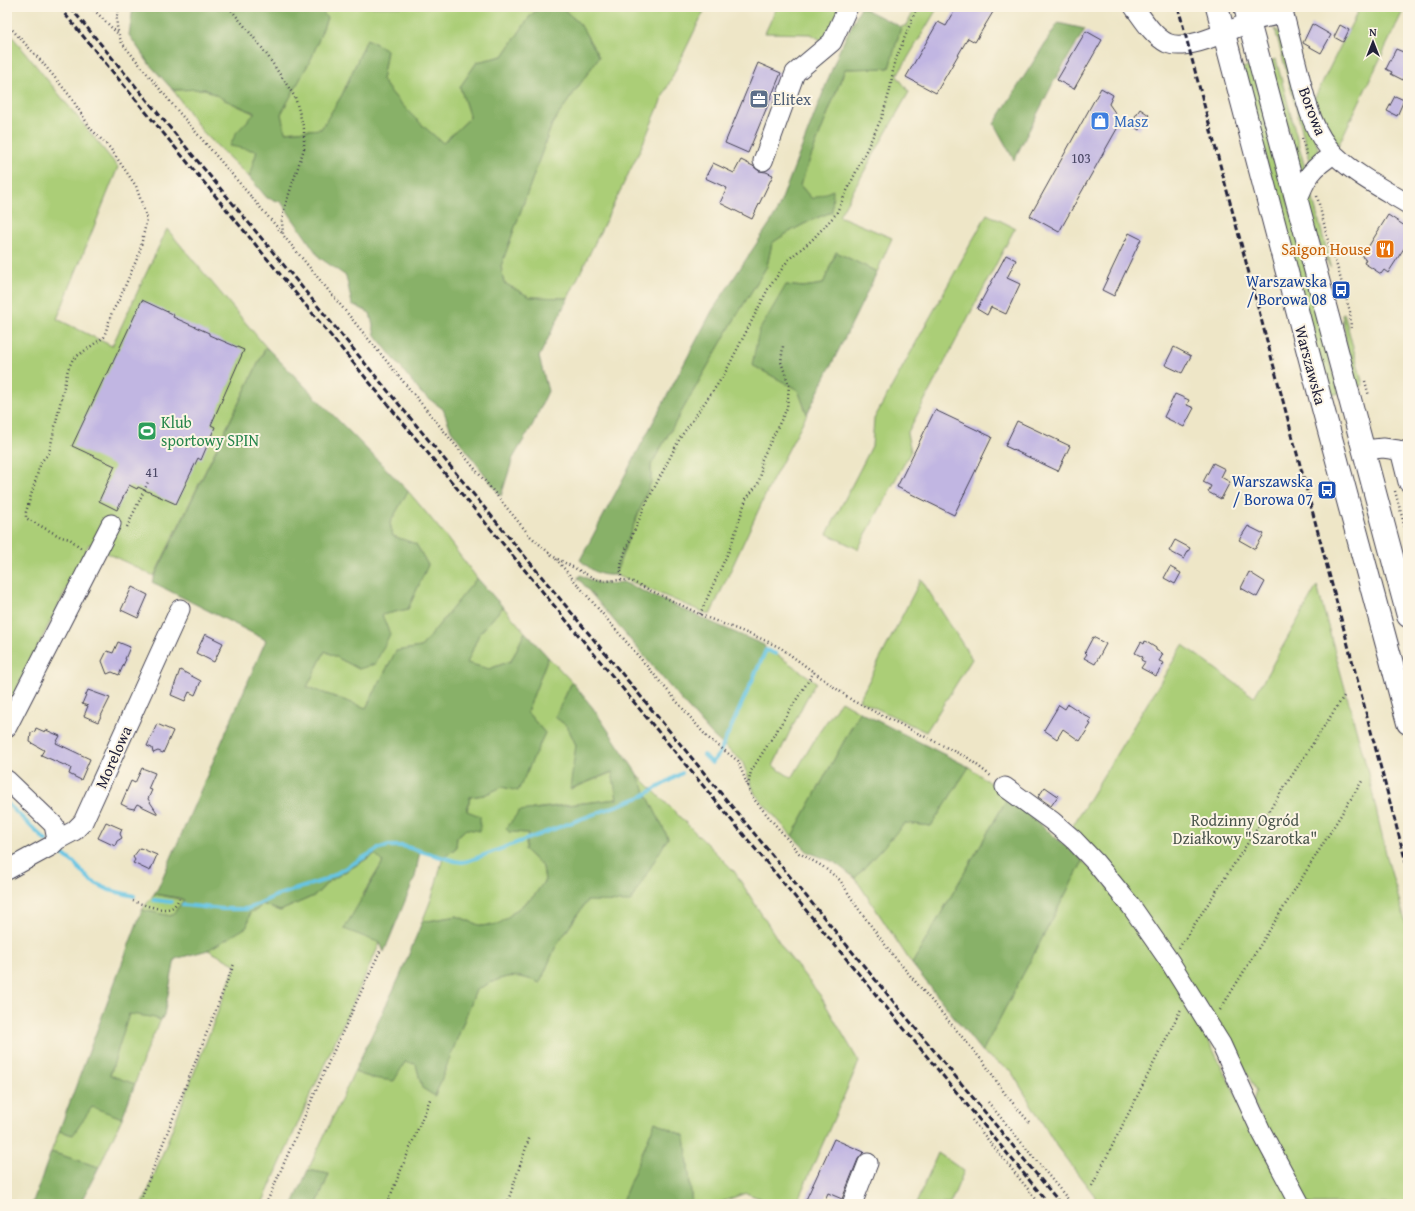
<svg xmlns="http://www.w3.org/2000/svg" width="1415" height="1211" font-family="'Gentium Book Plus',serif">
<rect width="100%" height="100%" fill="#fcf5e5"/>
<filter id="ink" filterUnits="userSpaceOnUse"><feTurbulence type="fractalNoise" baseFrequency=".025" numOctaves="2"/><feDisplacementMap in="SourceGraphic" scale="8" xChannelSelector="R" yChannelSelector="G"/><feConvolveMatrix kernelMatrix="1 2 1 2 8 2 1 2 1" color-interpolation-filters="sRGB"/></filter>
<filter id="wash" filterUnits="userSpaceOnUse"><feTurbulence type="fractalNoise" baseFrequency=".012" numOctaves="4" result="noise"/><feDisplacementMap in="SourceGraphic" scale="16" xChannelSelector="R" yChannelSelector="G"/><feGaussianBlur stdDeviation="0.9" result="paint"/><feColorMatrix in="noise" values="0 0 0 0 0 0 0 0 0 0 0 0 0 0 0 0 0 1.4 0 .05"/><feComposite in="paint" operator="in"/></filter>
<g filter="url(#wash)">
<rect width="100%" height="100%" fill="#eee6c7"/>
<path fill="#abce77" stroke="#667859" d="M319 7H541L531 15 503 56 477 62 460 87 470 118 443 143C420 124 399 104 382 80L387 50 367 39 342 95 321 129 284 132 281 114 312 57 327 18Z
M561 7H706L664 94 641 148 568 298 530 297 504 283 501 266 552 124 599 57 580 24Z
M777 7H840L824 42 811 34 765 33Z
M915 7H938L897 76 909 92 839 216 892 238 877 272 836 252 823 284 803 287 786 285 752 365 798 390 807 414 770 485 710 615 615 575 628 539 651 482V465L734 320 767 266 772 243C791 230 810 220 832 212L812 199 800 185 845 69 889 68 901 27 907 25Z
M1360 7H1405L1338 146 1314 99Z
M1275 29 1279 32 1318 148V151L1311 164Z
M11 35 118 167 57 319 112 346 167 229 266 347 154 576 89 544 7 708V54Z
M1276 59 1306 172 1302 177 1269 61Z
M1252 66 1339 393 1329 396 1241 68Z
M205 89 225 100 255 114 237 133 231 145 257 151 249 177 202 131 173 90Z
M1309 185 1331 266 1330 267 1318 240 1307 207Z
M987 214 1015 228 907 434 911 451 858 549 827 534 872 446 874 419Z
M1344 313 1363 385 1355 388 1347 348 1342 314Z
M408 491 443 533 477 578 421 647 396 651 366 708 307 687 325 651 359 669 382 615 408 609 428 565 416 544 393 536 390 523Z
M921 579 972 659 926 732 859 700Z
M1317 586 1367 769 1387 858 1408 931V1204H1305L1253 1102 1256 1091 1241 1062 1216 1029 1072 827 1183 645 1254 697Z
M503 607 525 632 511 661 489 669 467 663 479 634Z
M766 650 776 654 816 682 804 703 773 766 792 778 818 734 841 701 860 712 792 836 755 794 742 761 723 745Z
M548 657 572 682 555 717 567 726 576 745 571 789 613 772 617 799 532 809 509 832 528 833 525 850 543 867 545 880 534 896 499 924 481 926 457 916 422 922 432 897 443 858 456 848 457 837 466 829 480 830 467 811 470 797 484 795 502 787 518 790 545 733 527 712Z
M969 767 1008 797 912 964 855 878 905 823 931 826Z
M636 773 734 871 785 951 820 995 859 1062 796 1204H775L746 1193 716 1204H692L685 1136 655 1122 621 1204H317L329 1174 308 1170 354 1072 372 1078 405 1062 416 1064 422 1088 435 1096 476 990C502 977 511 971 540 983L555 948 587 901 668 838Z
M375 854 383 862 362 896 380 943 311 1094 262 1204H143L236 965 208 950 246 927 250 912 257 910 262 904 280 911 316 895 328 882Z
M1083 861 1111 890 1190 1004 1244 1111 1296 1204H1101L1057 1147 1011 1071 982 1052Z
M154 894 184 900 171 916 142 910Z
M129 1013 151 1017 161 1020 147 1048 135 1084 110 1076Z
M92 1106 122 1118 99 1167 51 1152 59 1131 73 1135Z
M938 1153 964 1171 950 1204H916Z"/>
<path fill="#88b168" stroke="#556a52" d="M133 7H214L215 8 319 7 327 18 312 57 281 114 285 132 321 129 342 95 367 39 387 50 382 80C399 104 420 124 443 143L470 118 460 87 477 62 503 56 531 15 541 7H561L580 24 599 57 552 124 501 266 504 283 530 297 568 298 539 357 548 391 533 424 513 458 501 496 451 430 443 409 421 393 375 335 370 313 352 304 346 276 320 258 281 202 267 198 249 177 257 151 230 146 236 133 255 113 225 100 205 89 173 90 150 65 129 35Z
M861 7 901 27 889 68 845 69 800 185 812 199 833 190 832 212C810 220 791 230 772 243L767 266 734 320 651 465V482L628 539 615 575C598 576 593 571 580 560L712 311 776 214 839 51Z
M1058 23 1085 29 1054 81 1014 160 994 124Z
M836 252 877 272 854 319 807 414 798 390 752 365 759 331 786 285 803 287 823 284Z
M266 347 408 491 390 523 393 536 416 544 428 565 408 609 382 615 390 634 375 664 359 669 325 651 307 687 366 708 396 651 421 647 477 578 503 607 479 634 467 663 489 669 511 661 525 632 548 657 527 712 545 733 518 791 502 787 484 795 470 797 467 811 480 816V831L466 829 457 837 456 848 443 858 420 851 415 877 384 952 380 943 344 929 383 862 375 854 328 882 316 895 280 911 262 904 257 910 250 912 247 927 208 950 175 959 164 1015 161 1020 151 1017 129 1014 110 1075 135 1084 122 1118 92 1107 73 1135 59 1131 142 910 171 916 184 900 179 898 154 894 158 888 266 640 152 582Z
M580 575C599 584 603 586 623 582L722 627 764 645 766 650 723 745 711 734 677 695 578 578Z
M572 682 593 708 636 772 668 838 630 902 587 901 555 948 540 983C511 971 502 977 476 990L435 1096 422 1088 416 1064 405 1062 394 1081 372 1078 354 1072 400 976 422 922 457 916 481 926 499 924 534 896 545 880 543 867 525 850 528 833 509 832 506 829 519 811 617 799 612 772 570 789 576 745 567 726 555 717Z
M860 712 969 767 931 826 905 823 855 878 834 862 808 852 792 836Z
M1008 797 1083 861 982 1052 912 964Z
M655 1122 685 1136 692 1204H621Z
M51 1152 99 1167 83 1198 81 1204H32Z
M308 1170 329 1174 317 1204H293Z"/>
<g fill="none" stroke-linecap="round" stroke-linejoin="round">
<path stroke="#66c5e4" stroke-width="4" d="M704 755 712 763 719 754 766 650 776 654
M7 803 46 841
M59 851 74 863 91 881 109 890 134 896
M154 900 171 902
M183 905 223 909H246L252 907 275 896 325 880 380 848 389 846H403L455 861 462 862 468 861 643 796 682 773"/>
</g>
<g id="blocks">
<path fill="#c1b6e2" d="M957 7H996L975 42 968 38 936 93 906 77 938 22 946 26Z
M1312 24 1331 35 1321 53 1303 43Z
M1340 25 1349 30 1343 42 1334 37Z
M1086 31 1102 40 1074 89 1057 80Z
M1396 49 1408 54V71L1403 80 1391 74 1392 72 1386 69Z
M758 63 781 73 748 153 725 143Z
M1101 88 1113 95 1109 104 1116 114 1118 127 1059 232 1030 216Z
M1395 96 1404 100 1397 116 1387 111Z
M1140 109 1149 115 1139 130 1130 124Z
M741 160 753 166 759 171 766 172 773 175 752 219 720 203 727 188 705 178 713 163 734 173Z
M1388 215 1408 228V242L1388 273 1384 270 1381 274 1364 263 1366 259 1362 257Z
M1129 233 1141 239 1114 296 1102 290Z
M1006 255 1016 260 1007 278 1020 284 1006 314 991 307 987 315 977 309Z
M142 300 174 315 173 317 209 333V335L244 350 211 425 215 427 201 460 198 458 176 504 138 487 137 489 129 485 117 510 99 501 115 466 72 446 106 374 107 375Z
M1174 347 1191 356 1182 373 1165 365Z
M1175 394 1189 400 1187 405 1194 408 1184 427 1164 417Z
M935 410 992 437 954 515 897 487Z
M1017 421 1070 446 1058 471 1005 446Z
M1213 463 1225 469 1221 477 1230 482 1221 499 1208 492 1211 486 1203 482Z
M1248 526 1264 534 1255 549 1239 540Z
M1175 540 1190 548 1184 559 1169 551Z
M1170 567 1181 573 1175 584 1164 578Z
M1249 572 1265 582 1257 597 1241 588Z
M132 587 148 595 138 618 121 610Z
M205 634 223 643 214 662 196 653Z
M1093 637 1106 644 1095 664 1084 658 1087 654 1085 652Z
M1145 641 1156 648V650L1163 654 1159 661 1164 663 1156 676 1141 668 1145 662 1141 660 1143 657 1135 653 1141 642 1144 644Z
M118 642 130 647 125 659H126L119 675 112 672 107 674 102 661 107 651 113 653Z
M180 670 201 681 195 695 189 692 185 701 171 695Z
M88 690 110 698 98 722 84 716 88 706 82 704Z
M1068 704 1091 719 1089 723 1091 724 1080 741 1063 729 1057 739 1044 730 1059 705 1065 709Z
M157 724 173 731 163 753 158 751 153 753 152 748 147 746Z
M36 728 45 732 46 730 60 736 56 743 90 759 81 780 69 774 71 768 41 755 44 750 30 742 31 733 35 731Z
M142 768 155 773 148 789 152 790 148 799 158 814 137 804 134 809 129 808 121 804 131 781 135 783Z
M1045 787 1058 796 1051 806 1038 797Z
M106 822 122 829 120 834 122 838 117 841 115 846 98 838Z
M140 848 157 855 150 871 133 863 135 860 133 857Z
M834 1139 864 1152 863 1153 858 1159 842 1199 828 1193 823 1204H804Z"/>
</g>
</g>
<g filter="url(#ink)">
<use href="#blocks" fill-opacity="0" stroke="#413f50" stroke-width="1"/>
<g fill="none" stroke-linecap="round" stroke-linejoin="round">
<defs>
<path id="minor" d="M1134 7C1143 19 1153 36 1167 43 1187 52 1229 30 1248 23 1259 18 1272 16 1284 14
M1282 7C1287 27 1292 46 1297 66 1305 97 1311 132 1335 155 1356 175 1383 189 1408 204
M763 161 795 73 832 42 848 7
M1297 202C1305 178 1313 167 1334 154
M1364 450 1383 448 1398 450 1401 454 1408 482
M7 727 111 524
M7 780 54 825 57 840
M1005 787 1052 821 1074 840 1095 862 1131 906 1170 962 1221 1044 1261 1131 1300 1204
M7 870 51 846 57 840 74 831 83 822 180 609
M852 1204 868 1163"/>
<path id="major" d="M1217 7 1321 401 1408 723
M1245 7 1408 616"/>
</defs>
<use href="#minor" stroke="#413f50" stroke-width="21"/>
<use href="#major" stroke="#413f50" stroke-width="24"/>
<path stroke="#413f50" stroke-width="2.5" stroke-dasharray="1 3" stroke-linecap="butt" d="M91 7 117 33
M120 7C114 19 117 31 122 43L177 110 283 234
M229 7 263 49 295 97 304 129V149L285 206 282 221 283 235 530 536 554 557 595 579 606 581 621 580 631 581 708 618 762 639 781 648 853 701 968 758 992 777
M7 24 42 62 70 96 91 129 110 148 136 186 147 219 139 254 119 300 112 312 104 337 73 359 68 369 49 453 41 462 26 512V518L61 537 70 539 81 548
M1302 138 1307 156
M1317 196 1331 252 1337 266 1350 312 1351 328
M1365 381 1369 396
M1395 491 1408 539
M127 527 148 482
M556 559 707 737 738 761 752 797 799 853 822 866 840 880 857 907 892 954 985 1064 1006 1095 1029 1122
M621 580V565L626 549 647 502 680 438 724 375 768 289 789 259 812 240 836 214 882 117 890 90 894 64 917 7
M700 614 731 546 746 499 758 484 761 474V461L787 408 789 385 781 362 783 346
M748 786 751 771 814 672
M133 901C142 904 167 914 174 906 176 904 178 901 179 898
M1179 948 1344 696
M1220 1010 1362 781
M988 1102 1072 1204
M972 1120 1040 1204
M1092 1186 1181 1009
M139 1204 234 964
M266 1204 325 1070 381 949
M387 1204 431 1097
M507 1204 530 1136"/>
<use href="#minor" stroke="#fff" stroke-width="19"/>
<use href="#major" stroke="#fff" stroke-width="22"/>
<path stroke="#22223b" stroke-width="3" stroke-dasharray="6 3" stroke-linecap="butt" d="M59 7 1049 1204
M70 7 1061 1204
M1178 7 1408 870"/>
</g>
</g>
<defs>
<symbol id="office-square" viewBox="-11 -11 22 22"><rect x="-9" y="-9" width="18" height="18" rx="4" fill="#5c6f8a" stroke="#fcf5e5"/><path d="M-6-3h4V-5.5h4V-3h4V5H-6ZM-1-4.5V-3h2v-1.5ZM-6 0V1H6V0Z" fill="#fff"/></symbol>
<symbol id="shop-square" viewBox="-11 -11 22 22"><rect x="-9" y="-9" width="18" height="18" rx="4" fill="#3f7fe0" stroke="#fcf5e5"/><path d="M-5-2.5h2.3a2.7 3.5 0 0 1 5.4 0H5L5.5 6h-11ZM-1.5-2.5h3a1.5 2.3 0 0 0-3 0Z" fill="#fff"/></symbol>
<symbol id="restaurant-square" viewBox="-11 -11 22 22"><rect x="-9" y="-9" width="18" height="18" rx="4" fill="#e8710a" stroke="#fcf5e5"/><path d="M-5-6h1v4h1v-4h1v4h1v-4h1v5L-1.5 .5V6h-2V.5L-5-1ZM5-6V6H3V1.5H1.5Q1.5-4 5-6Z" fill="#fff"/></symbol>
<symbol id="bus-square" viewBox="-11 -11 22 22"><rect x="-9" y="-9" width="18" height="18" rx="4" fill="#1a4fb4" stroke="#fcf5e5"/><path d="M-5-6H5V4H4V6H2V4H-2V6H-4V4H-5ZM-3.5-4V0h7V-4ZM-3.5 1.2v1.5H-2V1.2ZM2 1.2v1.5H3.5V1.2Z" fill="#fff"/></symbol>
<symbol id="stadium-square" viewBox="-11 -11 22 22"><rect x="-9" y="-9" width="18" height="18" rx="4" fill="#2e9e5b" stroke="#fcf5e5"/><path d="M0-5a6.5 5 0 1 0 0 10a6.5 5 0 1 0 0-10ZM-3.5-1.8h7v3.6h-7Z" fill="#fff"/></symbol>
</defs>
<g fill-rule="evenodd">
<use href="#office-square" x="748" y="88" width="22" height="22"/>
<use href="#shop-square" x="1089" y="110" width="22" height="22"/>
<use href="#restaurant-square" x="1374" y="238" width="22" height="22"/>
<use href="#bus-square" x="1330" y="279" width="22" height="22"/>
<use href="#stadium-square" x="136" y="420" width="22" height="22"/>
<use href="#bus-square" x="1316" y="479" width="22" height="22"/>
</g>
<g text-anchor="middle" dominant-baseline="central" stroke-width="4" stroke-linejoin="round" paint-order="stroke">
<g font-size="14" fill="#4a4765">
<text x="1081" y="158">103</text>
<text x="152" y="472">41</text>
</g>
<g font-size="16" fill="#4e5e75" stroke="#fcf5e5" text-anchor="start">
<text x="773" y="99">Elitex</text>
</g>
<g font-size="16" fill="#22223b" stroke="#fcf5e5">
<text transform="translate(1313 111) rotate(69)">Borowa</text>
<text transform="translate(1311 365) rotate(75)">Warszawska</text>
<text transform="translate(113 757) rotate(-66)">Morelowa</text>
</g>
<g font-size="16" fill="#366cbe" stroke="#fcf5e5" text-anchor="start">
<text x="1114" y="121">Masz</text>
</g>
<g font-size="16" fill="#c56008" stroke="#fcf5e5" text-anchor="end">
<text x="1371" y="249">Saigon House</text>
</g>
<g font-size="16" fill="#164399" stroke="#fcf5e5" text-anchor="end">
<text x="1327" y="281">Warszawska<tspan x="1327" dy="18">/ Borowa 08</tspan></text>
<text x="1313" y="481">Warszawska<tspan x="1313" dy="18">/ Borowa 07</tspan></text>
</g>
<g font-size="16" fill="#27864d" stroke="#fcf5e5" text-anchor="start">
<text x="161" y="422">Klub<tspan x="161" dy="18">sportowy SPIN</tspan></text>
</g>
<g font-size="16" fill="#4b564d" stroke="#fcf5e5">
<text x="1245" y="820">Rodzinny Ogród<tspan x="1245" dy="18">Działkowy "Szarotka"</tspan></text>
</g>
</g>
<rect width="1415" height="1211" fill="none" stroke="#fcf5e5" stroke-width="24"/>
<g transform="translate(1373 42)" stroke="#fcf5e5" stroke-width="3" paint-order="stroke">
<path d="M0-3L7 15L0 10L-7 15Z" fill="#22223b"/>
<text y="-6" font-size="11" font-weight="bold" text-anchor="middle" fill="#22223b">N</text>
</g>
</svg>
